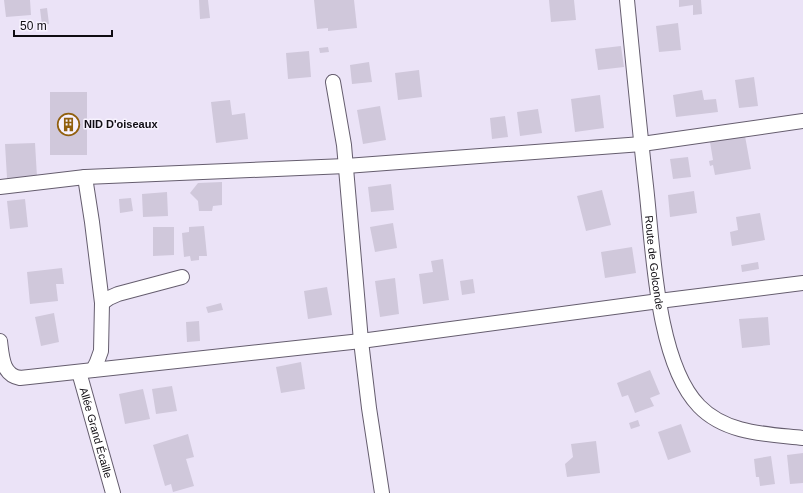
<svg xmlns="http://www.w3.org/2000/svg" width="803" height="493" font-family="Helvetica,sans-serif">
<rect width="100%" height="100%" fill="#ebe3f7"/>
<path fill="#d0c8db" d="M4 0H30L31 15 6 17Z
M199 0H208L210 18 200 19Z
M314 0H354L357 28 328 31V28L317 29Z
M549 0H574L576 20 551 22Z
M679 0H701L702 14 693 15V5L679 7Z
M47 8 49 24 42 25 40 9Z
M678 23 681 50 659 52 656 26Z
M621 46 624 67 598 70 595 49Z
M328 47 329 52 320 53 319 48Z
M309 51 311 77 288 79 286 53Z
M369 62 372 82 352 84 350 65Z
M419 70 422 97 398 100 395 73Z
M754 77 758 106 739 108 735 80Z
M702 90 704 100 716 99 718 112 676 117 673 95Z
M50 92H87V155H50Z
M600 95 604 128 575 132 571 99Z
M230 100 232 115 245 113 248 139 216 143 211 102Z
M380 106 386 140 363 144 357 110Z
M538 109 542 133 520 136 517 112Z
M505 116 508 137 492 139 490 118Z
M745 136 751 169 715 175 713 165 710 166 709 161 713 160 710 142Z
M35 143 37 177 7 178 5 144Z
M688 157 691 177 673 179 670 159Z
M222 182V205L213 206 212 211H199L198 201 190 193 198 183Z
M391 184 394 210 371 212 368 187Z
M602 190 611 225 586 231 577 196Z
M694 191 697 213 670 217 668 195Z
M167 192 168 216 143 217 142 194Z
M131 198 133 211 120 213 119 199Z
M25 199 28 227 10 229 7 201Z
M760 213 765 240 732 246 730 232 738 230 736 217Z
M393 223 397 248 375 252 370 227Z
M204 226 207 256H199V260L191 261 190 256 184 257 182 233 189 232V227Z
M153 227H174V255L153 256Z
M632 247 636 273 605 278 601 252Z
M443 259 449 300 423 304 419 274 433 272 431 261Z
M758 262 759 269 742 272 741 265Z
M62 268 64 284H56L58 301 30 304 27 272Z
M395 278 399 314 380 317 375 281Z
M473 279 475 293 462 295 460 281Z
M327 287 332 315 308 319 304 291Z
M221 303 223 310 208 313 206 307Z
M54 313 59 342 41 346 35 317Z
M768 317 770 345 742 348 739 319Z
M199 321 200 341 187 342 186 322Z
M301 362 305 389 281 393 276 367Z
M650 370 660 394 650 398 654 406 635 413 628 395 622 397 617 383Z
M172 386 177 411 156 414 152 389Z
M143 389 150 419 125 424 119 394Z
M638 420 640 426 631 429 629 423Z
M681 424 691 452 668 460 658 432Z
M188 434 194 457 186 459 194 486 173 492 171 484 165 486 153 445Z
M596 441 600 473 567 477 565 464 573 457 571 444Z
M803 453V483L790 484 787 455Z
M771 456 775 484 760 486 759 477H756L754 459Z"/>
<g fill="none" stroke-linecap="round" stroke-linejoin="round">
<defs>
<g id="street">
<path id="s1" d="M627 0C633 62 639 124 646 186 653 246 656 362 699 406 726 434 767 434 803 438"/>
<path d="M333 82 344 145 361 341 369 408 382 493"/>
<path d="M85 177 92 222 102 303 101 351 97 362 93 370"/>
<path d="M0 187 85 177 346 166 642 144 803 121"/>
<path d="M102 303 109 298 118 294 182 277"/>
<path d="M0 341C2 356 2 375 20 378L361 341 659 301 803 283"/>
<path id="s2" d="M79 372 113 493"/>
</g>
</defs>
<use href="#street" stroke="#655d6e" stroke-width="16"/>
<use href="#street" stroke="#fff" stroke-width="14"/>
</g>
<defs>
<symbol id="building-ring" viewBox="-11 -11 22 22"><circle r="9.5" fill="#f7f2fe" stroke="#91600e" stroke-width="1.5"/><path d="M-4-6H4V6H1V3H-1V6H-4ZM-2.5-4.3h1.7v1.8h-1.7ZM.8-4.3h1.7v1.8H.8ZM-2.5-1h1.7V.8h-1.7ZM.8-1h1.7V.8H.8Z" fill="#91600e"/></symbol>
</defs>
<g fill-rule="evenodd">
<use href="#building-ring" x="56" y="112" width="25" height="25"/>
</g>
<g text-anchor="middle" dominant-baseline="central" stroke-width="3" stroke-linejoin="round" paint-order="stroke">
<g font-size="11" font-weight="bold" fill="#0f0c12" stroke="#f7f2fe" text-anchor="start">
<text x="84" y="124">NID D'oiseaux</text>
</g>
<g font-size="11" fill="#0f0c12" stroke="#f7f2fe">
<text stroke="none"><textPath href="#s1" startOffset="264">Route de Golconde</textPath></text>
<text stroke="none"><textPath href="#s2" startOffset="63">Allée Grand Écaille</textPath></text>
</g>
</g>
<path d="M14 30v6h98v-6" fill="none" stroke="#0f0c12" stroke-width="2"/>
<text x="20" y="30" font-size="12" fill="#0f0c12" stroke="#f7f2fe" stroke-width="3" paint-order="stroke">50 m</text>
</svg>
